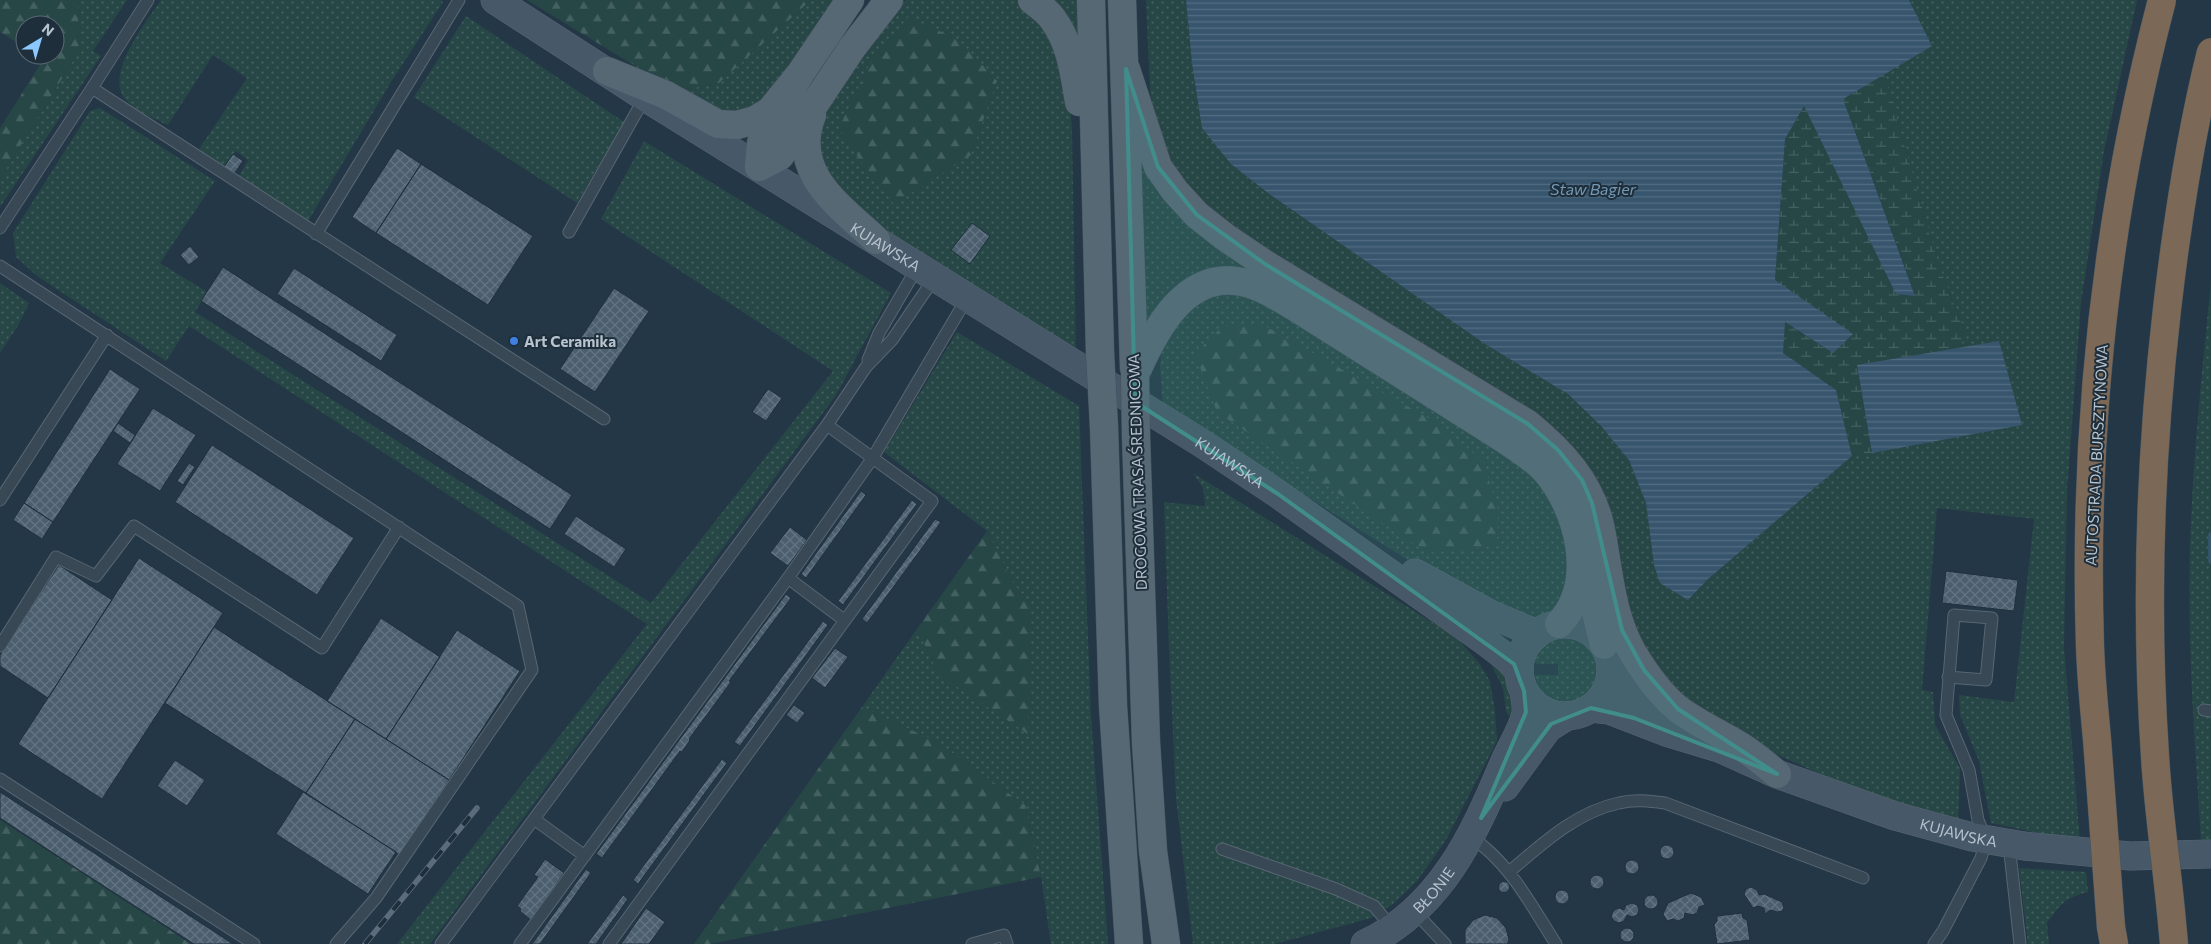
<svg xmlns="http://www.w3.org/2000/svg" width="2211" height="944" font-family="Commissioner,sans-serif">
<defs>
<pattern id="grass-dots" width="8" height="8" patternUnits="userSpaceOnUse" patternTransform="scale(1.25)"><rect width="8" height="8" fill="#274746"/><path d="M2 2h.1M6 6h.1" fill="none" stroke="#446060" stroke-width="1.8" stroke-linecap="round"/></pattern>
<pattern id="forest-firs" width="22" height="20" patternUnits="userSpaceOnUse" patternTransform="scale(1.25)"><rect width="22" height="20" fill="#274746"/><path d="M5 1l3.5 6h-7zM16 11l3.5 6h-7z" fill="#446060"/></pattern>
<pattern id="wetland-marsh" width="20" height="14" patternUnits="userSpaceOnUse" patternTransform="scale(1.25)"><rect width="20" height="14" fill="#274746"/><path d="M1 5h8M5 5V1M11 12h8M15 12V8" fill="none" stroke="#446060"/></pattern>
<pattern id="water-rules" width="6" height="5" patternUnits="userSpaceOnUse" patternTransform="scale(1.25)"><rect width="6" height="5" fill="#37566e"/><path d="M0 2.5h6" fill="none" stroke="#526d82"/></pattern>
<pattern id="building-cross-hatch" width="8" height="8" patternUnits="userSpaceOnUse" patternTransform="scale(1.25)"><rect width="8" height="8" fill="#4b5f6e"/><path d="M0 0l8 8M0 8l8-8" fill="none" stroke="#637482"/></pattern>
</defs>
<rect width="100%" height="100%" fill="#243746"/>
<path fill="url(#grass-dots)" d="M78 0H127L93 51 101 56 0 207V179L79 51Z
M161 0H441L443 2 391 82 308 221 238 178 248 160 236 151 223 169 199 149 247 78 213 55 168 125C154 118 135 112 125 99 104 74 147 21 161 0Z
M811 0H836L771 102 718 118 609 50 683 90 719 83Z
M906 0H1016L1035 12 1055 40 1067 75 1072 129 1076 353 907 248 848 202 823 176 817 120 895 6Z
M1048 0H1077L1079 39Z
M1146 0H1186L1192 63 1231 164 1268 193 1485 344 1568 394 1601 426 1629 460 1646 503 1654 565 1688 600 1707 580 1852 456 2021 425 1999 341 1961 348 1964 329 1939 266 1884 74 1932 46 1909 0H2137L2104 151 2081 303 2067 491 2064 647 2080 842 1991 823 1979 761 1960 715 1959 695 2014 702 2034 519 1937 508 1922 690 1933 692 1935 725 1960 768 1958 825 1831 779 1754 744 1700 717 1643 656 1582 458 1556 429 1414 339 1343 300 1219 222 1189 195 1158 140 1150 91Z
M466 16 624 122 577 203 414 97Z
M100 108 215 181 160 263 207 292 195 312 651 603 833 371 601 219 644 141 891 293 836 395 430 944H397L647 624 189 326 166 361 37 276 16 257 13 233 90 111Z
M1142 159 1154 178 1564 473 1585 619 1578 616 1561 479 1241 271 1152 319 1146 317Z
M2211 282V841H2201C2195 743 2187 645 2190 546 2193 458 2202 370 2211 282Z
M0 283 29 303 19 324 0 353Z
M1237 290 1266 299 1532 470 1565 521 1570 578 1556 609 1542 619 1524 620 1435 577 1163 406 1160 365 1163 343 1172 321 1208 294Z
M957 332 1079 406 1091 715 1108 944H1051L1041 877 1025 805 937 742 862 707 917 629 939 675 1030 605 1013 583 987 531 884 452Z
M1193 473 1456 637 1479 663 1490 681 1495 711 1497 741 1446 840 1417 881 1393 904 1371 918 1275 944H1193L1176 798 1169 650 1164 502 1205 506 1203 488Z
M1560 636C1646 638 1574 757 1532 681L1535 675H1558V664H1536L1533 658C1540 646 1547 641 1560 636Z
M1486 654 1504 666 1517 706 1516 720 1509 716 1506 712 1503 688Z
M2019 868 2086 872 2088 892C2065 897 2060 905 2047 923L2049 944H2028Z"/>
<path fill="url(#forest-firs)" d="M0 0H78L79 51 0 179V128L43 60 36 55H55V25H25V48L0 32Z
M527 0H811L719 83 683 90 609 50Z
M908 17 959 40 997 81 971 155 894 204 862 163 839 128 868 67Z
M1265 326 1435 422 1483 461 1498 510 1497 546 1427 553 1217 412 1195 354 1222 327Z
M987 531 1013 583 1030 605 1028 734 939 675 917 629Z
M862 707 937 742 1025 805 1041 877 710 944H694Z
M0 820 191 944H0Z"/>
<path fill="url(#wetland-marsh)" d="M1884 74 1939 266 1964 330 1961 348 1857 366 1872 453 1852 456 1836 390 1783 353 1784 322 1833 353 1775 280 1785 139 1804 106 1896 293 1915 295 1843 99Z"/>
<path fill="url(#water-rules)" d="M1186 0H1909L1932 46 1843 99 1915 296 1896 294 1804 106 1785 139 1775 280 1853 334 1833 353 1785 322 1783 353 1836 390 1852 456 1707 580 1688 600 1660 583 1654 565 1646 503 1629 460 1601 426 1568 394 1485 344 1268 193 1231 164 1202 128 1192 63Z
M1999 341 2022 425 1872 453 1857 365Z"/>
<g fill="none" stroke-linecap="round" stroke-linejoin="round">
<path stroke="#37566e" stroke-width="5.5" d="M2211 535V561"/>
</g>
<path fill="url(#building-cross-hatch)" stroke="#20303c" d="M397 148 421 164 376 233 352 217Z
M233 154 243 161 234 174 224 167Z
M421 164 533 236 488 305 376 233Z
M972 223 990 236 970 264 951 250Z
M190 246 199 257 189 265 180 255Z
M223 267 572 495 550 529 201 301Z
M294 268 397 335 381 361 277 294Z
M614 288 649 311 595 392 560 369Z
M110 369 140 389 53 522 24 503Z
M768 389 782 398 766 421 752 412Z
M153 408 196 435 160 491 117 464Z
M118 423 135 435 130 443 113 431Z
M212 445 354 538 317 595 175 502Z
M189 463 195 467 183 485 177 481Z
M861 491 866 495 806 578 801 574Z
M912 500 917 504 843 605 838 601Z
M24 503 53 522 42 539 13 520Z
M576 516 626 549 614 567 564 534Z
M935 519 941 522 867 623 862 619Z
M790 527 807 540 788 566 770 553Z
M139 558 223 613 102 799 18 744Z
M59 565 112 600 48 698 0 666V655Z
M1946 571 2018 580 2014 611 1942 603Z
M786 594 791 598 729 681 731 682 689 739 690 740 682 752 680 751 602 858 596 854Z
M381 618 440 657 386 739 327 701Z
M823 621 828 625 740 746 734 742Z
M214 627 355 719 306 793 165 703Z
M457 630 520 671 449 780 386 739Z
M835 648 848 657 825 688 812 678Z
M794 705 805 713 797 723 786 715Z
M355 719 449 780 400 855 306 793Z
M722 759 727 763 638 884 633 880Z
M175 760 205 780 187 806 157 786Z
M0 792 91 851 233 944H194L79 870 0 818Z
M303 792 396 852 368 894 276 834Z
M1660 852a7 7 0 1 1 14 0a7 7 0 1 1-14 0Z
M545 859 564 873 531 920 520 911 521 909 517 906 538 877 534 875Z
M1625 867a7 7 0 1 1 14 0a7 7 0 1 1-14 0Z
M586 869 591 873 540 944H532Z
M1590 882a7 7 0 1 1 14 0a7 7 0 1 1-14 0Z
M1498.5 887a5.5 5.5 0 1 1 11 0a5.5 5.5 0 1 1-11 0Z
M1751 887 1757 890 1759 895 1764 894 1782 902 1784 908 1782 911 1777 912 1770 910 1765 914 1764 908 1758 906 1753 908 1744 894 1746 889Z
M1555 897a7 7 0 1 1 14 0a7 7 0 1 1-14 0Z
M1691 893 1701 897 1705 905 1699 907 1697 913 1692 915 1685 913 1684 918 1678 921 1673 919 1667 921 1663 914 1668 903Z
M1644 902a7 7 0 1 1 14 0a7 7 0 1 1-14 0Z
M623 895 628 899 596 944H587Z
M1632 903 1637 905 1639 910 1637 915 1632 917 1627 915 1624 921 1619 923 1614 921 1611 916 1614 910 1619 908 1624 910 1626 905Z
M646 908 665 922 649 944H621Z
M1742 913 1743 918 1747 920 1750 940 1717 944 1714 925 1717 921V916Z
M1485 915 1497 918 1506 928 1509 940 1507 944H1465V930L1473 920Z
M1620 935a7 7 0 1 1 14 0a7 7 0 1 1-14 0Z"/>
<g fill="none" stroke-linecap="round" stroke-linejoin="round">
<defs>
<path id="lane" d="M148 0 92 88 604 419
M0 228 92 88
M569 232 645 97
M316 234 459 0
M0 266 518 606 532 670 376 898 336 944
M868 360 879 333 918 266
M0 500 107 335
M788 578 844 620
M0 646 56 557 96 576 134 526 322 648 399 527
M2204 710 2211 711
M0 779 254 944
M534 819 585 856
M1470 836C1510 863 1531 905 1556 944
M2009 844 2020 944
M1222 849 1336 889 1374 906 1393 929
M1509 872C1542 844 1576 812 1619 803 1634 799 1650 801 1665 803L1863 878
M1415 912 1445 944
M441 944 827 425
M520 944 788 578 872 459 967 298
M609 944 932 501 827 425 866 367 892 340 935 277
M972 944 1004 935 1007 944
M1934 944 1943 931 1981 858 1986 840 1978 820 1969 770 1946 715 1954 615 1992 618 1986 680 1948 677"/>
<g id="secondary">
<path id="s1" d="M495 0 645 97 1203 444 1278 494 1486 642 1507 658 1519 671"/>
<path d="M1415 573 1490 614 1537 634"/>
<circle cx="1565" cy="670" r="46"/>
<path d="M1611 668 1625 688 1681 723"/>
<path id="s2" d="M1591 708 1609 710 1666 732 1719 748 1777 774 1895 816 1972 837 2024 846 2130 856 2211 854"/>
<path d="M1505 787 1548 728 1567 716"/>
<path id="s3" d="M1365 944C1440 909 1474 835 1504 763 1511 747 1522 730 1526 714 1527 707 1525 698 1524 691"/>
</g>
<path id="primary" d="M1032 0C1039 6 1047 11 1052 18 1071 43 1074 73 1079 102
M1091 0 1100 353
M1122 0 1134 368
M1126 69 1158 167 1175 191 1197 215 1225 237 1265 264 1528 424C1561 451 1590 482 1600 525 1609 567 1610 614 1633 653 1645 673 1660 694 1678 709 1697 723 1717 732 1737 744 1751 752 1764 763 1777 774
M607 71 666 95 718 124 737 125 755 120 770 111 800 74
M812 115C789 173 840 206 876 240
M759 167 780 156 852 48 889 0
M759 167 761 143 771 124 800 74 850 0
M1135 375C1155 329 1188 264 1250 284 1266 289 1280 298 1295 307L1501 437C1516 447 1531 456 1544 469 1579 508 1598 583 1559 624
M1104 427 1113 706 1129 944
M1136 436 1146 742 1153 851 1166 944
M1600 573 1596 612 1604 645"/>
<path id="highway" d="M2171 912 2174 944
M2111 927 2114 944"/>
</defs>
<use href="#lane" stroke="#586672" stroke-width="13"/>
<use href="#secondary" stroke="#586672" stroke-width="29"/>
<use href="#primary" stroke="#43525e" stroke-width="29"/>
<use href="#highway" stroke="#44535f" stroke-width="29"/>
<use href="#lane" stroke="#394855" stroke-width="11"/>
<use href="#secondary" stroke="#475868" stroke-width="28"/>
<use href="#primary" stroke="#576875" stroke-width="28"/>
<use href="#highway" stroke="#7c6856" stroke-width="28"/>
<defs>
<path id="rail" d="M365 944 477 808"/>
</defs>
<use href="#rail" stroke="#5b6d7c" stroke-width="5.5"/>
<use href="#rail" stroke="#1e2e3a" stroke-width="4" stroke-dasharray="11" stroke-linecap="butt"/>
<defs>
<path id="primary-bridge" d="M1100 353 1104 427
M1135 375 1136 436"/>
<path id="highway-bridge" d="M2171 912C2166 860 2158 808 2155 756 2145 607 2150 457 2167 309 2177 223 2190 136 2211 52
M2111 927C2106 864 2102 802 2097 739 2094 708 2091 677 2090 646 2083 429 2107 210 2162 0"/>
</defs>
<use href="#primary-bridge" stroke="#43525e" stroke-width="29" stroke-linecap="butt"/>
<use href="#highway-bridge" stroke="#44535f" stroke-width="29" stroke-linecap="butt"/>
<use href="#primary-bridge" stroke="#576875" stroke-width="28"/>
<use href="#highway-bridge" stroke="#7c6856" stroke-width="28"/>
</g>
<path fill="#418d8b" fill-opacity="0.2" stroke="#418d8b" stroke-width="4" stroke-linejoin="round" d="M1126 69 1158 167 1197 215 1265 264 1528 424 1558 450 1582 480 1592 503 1622 630 1644 670 1678 709 1777 774 1634 718 1591 708 1551 724 1481 818 1526 712 1524 691 1514 664 1278 494 1135 402Z"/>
<circle fill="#3f7fe0" stroke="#1e2e3a" stroke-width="2" cx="514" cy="341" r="5"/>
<g text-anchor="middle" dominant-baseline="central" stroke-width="4" stroke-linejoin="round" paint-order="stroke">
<g font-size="15" fill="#b7c3ce" stroke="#1e2e3a">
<text stroke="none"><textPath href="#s1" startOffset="462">KUJAWSKA</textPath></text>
<text transform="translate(2096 455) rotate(-87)">AUTOSTRADA BURSZTYNOWA</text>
<text stroke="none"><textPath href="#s1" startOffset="868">KUJAWSKA</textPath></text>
<text transform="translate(1137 472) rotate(-92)">DROGOWA TRASA ŚREDNICOWA</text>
<text stroke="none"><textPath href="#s2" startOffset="389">KUJAWSKA</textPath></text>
<text stroke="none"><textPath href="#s3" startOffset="88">BŁONIE</textPath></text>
</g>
<g font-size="15" font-weight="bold" fill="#b7c3ce" stroke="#1e2e3a" text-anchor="start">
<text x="524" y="341">Art Ceramika</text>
</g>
<g font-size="16" font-style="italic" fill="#7498b4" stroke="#1e2e3a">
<text x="1593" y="188">Staw Bagier</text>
</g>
</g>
<g transform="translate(40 40) rotate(38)"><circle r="24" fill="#1e2e3a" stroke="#5b6a75"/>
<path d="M0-4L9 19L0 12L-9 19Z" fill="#8bc8ff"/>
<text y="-8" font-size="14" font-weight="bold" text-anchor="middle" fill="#b7c3ce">N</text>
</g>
</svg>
